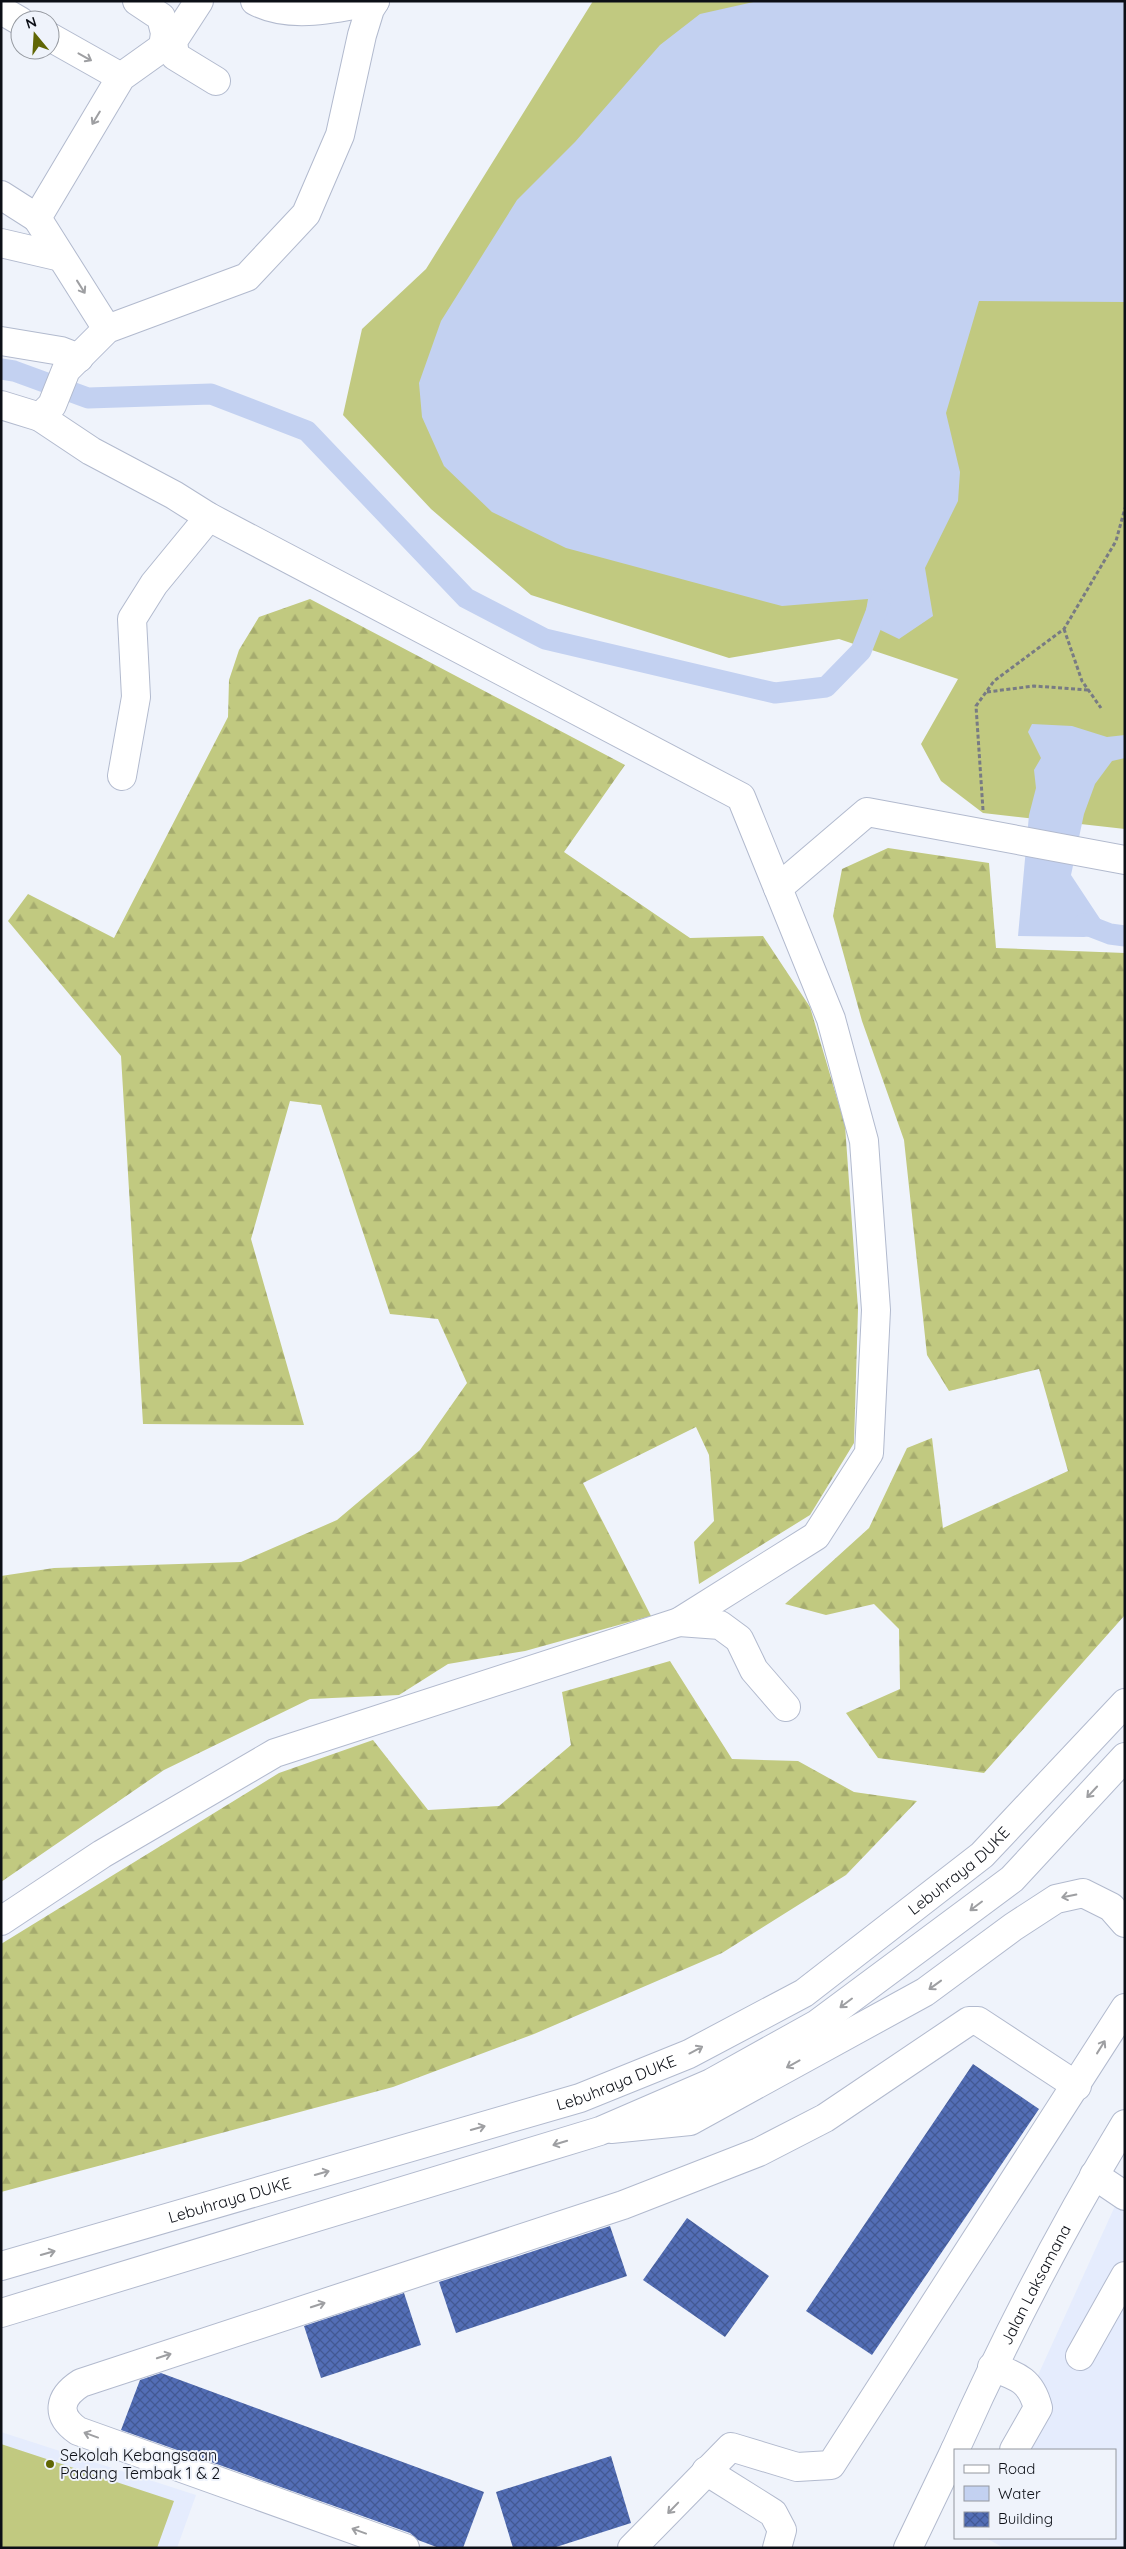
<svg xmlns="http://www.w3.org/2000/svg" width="1126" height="2549" font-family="Quicksand,sans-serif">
<defs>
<pattern id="forest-firs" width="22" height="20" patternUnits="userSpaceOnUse" patternTransform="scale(1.25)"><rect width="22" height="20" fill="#c1c980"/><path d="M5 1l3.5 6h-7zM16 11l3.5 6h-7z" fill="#a5ab6e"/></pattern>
<pattern id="building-cross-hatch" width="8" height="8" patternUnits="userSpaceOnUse" patternTransform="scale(1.25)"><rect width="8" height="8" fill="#536eb6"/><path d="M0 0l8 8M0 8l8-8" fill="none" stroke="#435993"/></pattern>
</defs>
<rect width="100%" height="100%" fill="#eff3fb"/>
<path fill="#e5ecfd" d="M1125 2184V2548H1004L986 2538H1115V2450H1004Z
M1 2432 196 2495 177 2548H1Z"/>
<path fill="#c1c980" d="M593 1H1125V829L983 813 941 781 921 744 958 679 839 639 729 658 531 595 431 509 343 415 362 329 426 269Z
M1 2444 174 2501 157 2548H1Z"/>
<path fill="url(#forest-firs)" d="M310 599 625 765 564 852 690 938 763 936 810 1007 845 1125 858 1309 854 1443 810 1515 699 1584 694 1542 714 1521 709 1455 696 1427 583 1483 651 1616 525 1651 448 1664 399 1695 310 1699 164 1770 1 1882V1576L54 1568 241 1562 337 1520 420 1450 467 1383 438 1319 390 1314 321 1105 290 1101 251 1239 304 1425 143 1424 121 1056 8 921 28 894 114 938 228 717 229 680 239 650 259 617Z
M888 848 989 863 996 948 1125 953V1615L984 1773 878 1758 846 1713 900 1689 899 1629 874 1604 826 1615 785 1604 869 1528 907 1448 932 1438 943 1528 1068 1471 1039 1369 949 1391 927 1355 904 1140 862 1021 833 916 842 869Z
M670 1661 732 1759 798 1761 854 1792 917 1801 846 1875 722 1953 534 2034 393 2087 1 2192V1944L279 1773 373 1740 428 1810 499 1806 571 1745 562 1692Z"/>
<path fill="#c3d1f1" d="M758 1H1125V302L979 301 946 413 960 472 958 501 925 568 933 616 899 639 864 622 868 599 782 606 566 548 492 512 444 466 422 417 419 383 441 321 517 200 575 142 660 45 700 14Z
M1032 724 1072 726 1107 737 1125 735V758L1112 761 1095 784 1084 814 1071 875 1110 934 1084 937 1018 936 1029 815 1036 788 1034 770 1041 758 1028 732Z"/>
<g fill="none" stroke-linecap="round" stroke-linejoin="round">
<path stroke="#c3d1f1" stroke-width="21" d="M1 369 14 371 88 398 211 394 307 431 466 598 545 639 775 693 826 687 861 651 881 600
M1084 924 1110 934 1125 936"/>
</g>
<path fill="url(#building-cross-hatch)" d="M973 2064 1039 2109 872 2355 806 2311Z
M687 2218 769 2276 725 2337 643 2280Z
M610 2226 627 2276 456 2333 439 2282Z
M404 2293 421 2345 321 2378 304 2326Z
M161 2373 484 2492 463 2548H439L418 2540 410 2533 121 2430 140 2380Z
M611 2456 631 2523 553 2548H513L496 2492Z"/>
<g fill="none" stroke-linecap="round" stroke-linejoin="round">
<defs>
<g id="minor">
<path d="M199 1 173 41 175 56 216 81"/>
<path d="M255 1C290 20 338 8 375 1"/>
<path d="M1 10 20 21"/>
<path d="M50 37 121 77"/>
<path d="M1 195 37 218"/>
<path d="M1 243 61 257"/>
<path d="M107 329 37 218 121 77 163 47 165 33 161 17 137 1"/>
<path d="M1 341 61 351 79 358"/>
<path d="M1 405 40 417 52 405 66 370 107 329 247 277 306 214 340 135 362 35 370 9 375 1"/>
<path d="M122 776 136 697 132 619 154 584 209 517"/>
<path d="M778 888 867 812 1125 860"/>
<path d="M679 1622 720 1625 739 1639 754 1670 786 1707"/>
<path d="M1 1921 102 1854 275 1753 679 1622 816 1536 869 1453 876 1310 864 1141 831 1019 741 797 209 517 174 495 91 451 40 417"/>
<path d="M611 2129 690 2121 925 1992 1013 1927 1056 1899 1083 1893 1111 1907 1125 1923"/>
<path d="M1094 2175 1125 2196"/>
<path d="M1080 2356 1125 2276"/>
<path d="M992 2367C1017 2376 1031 2380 1038 2408L1014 2450"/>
<path id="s1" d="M955 2450C1005 2338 1061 2229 1125 2124"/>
<path d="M706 2471 773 2513 782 2530 777 2548"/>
<path d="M405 2548 78 2431C55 2415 59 2397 81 2383L623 2205 759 2152 825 2118 969 2021H978L1077 2086"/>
<path d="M632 2548 731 2447 797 2467 831 2465 1125 2008"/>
<path d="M908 2548 955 2450"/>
</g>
<g id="highway">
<path id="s2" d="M1 2266 580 2098 689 2054 804 1993 982 1855 1125 1703"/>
<path d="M1 2313 600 2131 711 2083 817 2024 1012 1879 1125 1757"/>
</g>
</defs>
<use href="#minor" stroke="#b2bace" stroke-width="30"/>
<use href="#highway" stroke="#b2bace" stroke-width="30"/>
<path stroke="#787b83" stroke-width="3" stroke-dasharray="4 2.5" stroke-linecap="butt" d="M1064 629 1082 681 1101 708
M987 692 1034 686 1088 690
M983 810 976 706 994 681 1064 629 1116 541 1125 508"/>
<use href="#minor" stroke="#fff" stroke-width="28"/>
<use href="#highway" stroke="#fff" stroke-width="28"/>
</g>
<defs><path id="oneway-shaft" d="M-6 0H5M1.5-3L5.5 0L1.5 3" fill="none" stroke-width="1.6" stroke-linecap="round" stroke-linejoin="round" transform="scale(1.25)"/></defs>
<g stroke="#9e9fa2">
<use href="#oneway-shaft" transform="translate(85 57) rotate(29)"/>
<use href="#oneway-shaft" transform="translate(96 118) rotate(121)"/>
<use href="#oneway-shaft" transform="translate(81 287) rotate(58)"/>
<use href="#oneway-shaft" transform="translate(1092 1792) rotate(133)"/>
<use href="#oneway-shaft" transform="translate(1069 1896) rotate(169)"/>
<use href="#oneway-shaft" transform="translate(976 1906) rotate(143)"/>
<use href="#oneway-shaft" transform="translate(935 1985) rotate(144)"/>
<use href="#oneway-shaft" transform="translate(846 2003) rotate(143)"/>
<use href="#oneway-shaft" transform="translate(1101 2047) rotate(-58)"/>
<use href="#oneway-shaft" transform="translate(696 2050) rotate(-28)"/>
<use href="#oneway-shaft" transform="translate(793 2064) rotate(151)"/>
<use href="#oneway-shaft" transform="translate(478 2128) rotate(-16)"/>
<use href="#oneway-shaft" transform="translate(560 2143) rotate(163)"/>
<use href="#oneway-shaft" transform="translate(322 2173) rotate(-16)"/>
<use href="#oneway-shaft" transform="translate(48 2253) rotate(-16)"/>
<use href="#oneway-shaft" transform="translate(318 2305) rotate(-18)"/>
<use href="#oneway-shaft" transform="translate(164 2356) rotate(-18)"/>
<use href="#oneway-shaft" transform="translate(91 2435) rotate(-160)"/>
<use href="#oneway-shaft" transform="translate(673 2508) rotate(134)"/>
<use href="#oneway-shaft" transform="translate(359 2531) rotate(-160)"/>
</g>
<circle fill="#606604" stroke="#eff3fb" stroke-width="2" cx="50" cy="2464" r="5"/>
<g text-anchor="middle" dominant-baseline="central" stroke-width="4" stroke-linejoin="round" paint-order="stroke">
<g font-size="16" fill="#0c0f16" stroke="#eff3fb">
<text stroke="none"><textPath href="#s2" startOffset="1048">Lebuhraya DUKE</textPath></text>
<text stroke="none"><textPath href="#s2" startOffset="642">Lebuhraya DUKE</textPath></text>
<text stroke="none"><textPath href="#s2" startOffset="238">Lebuhraya DUKE</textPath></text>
<text stroke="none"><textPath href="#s1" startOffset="184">Jalan Laksamana</textPath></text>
</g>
<g font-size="16" fill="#0c0f16" stroke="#eff3fb" text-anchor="start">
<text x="60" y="2455">Sekolah Kebangsaan<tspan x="60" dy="18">Padang Tembak 1 &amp; 2</tspan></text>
</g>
</g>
<rect width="1126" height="2549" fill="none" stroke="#0c0f16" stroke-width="5"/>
<rect x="954" y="2449" width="162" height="90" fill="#eff3fb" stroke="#94989f"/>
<rect x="964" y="2465" width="25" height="8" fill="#ffffff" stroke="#94989f"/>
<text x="998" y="2474" font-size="15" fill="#0c0f16">Road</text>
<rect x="964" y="2486" width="25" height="15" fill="#c3d1f1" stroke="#94989f"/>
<text x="998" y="2499" font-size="15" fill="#0c0f16">Water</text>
<rect x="964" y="2512" width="25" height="15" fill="url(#building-cross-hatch)" stroke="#94989f"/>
<text x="998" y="2524" font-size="15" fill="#0c0f16">Building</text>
<g transform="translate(35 35) rotate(342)"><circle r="24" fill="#eff3fb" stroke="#94989f"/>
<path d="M0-4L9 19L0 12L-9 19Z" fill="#606604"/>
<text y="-8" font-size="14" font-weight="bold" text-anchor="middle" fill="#0c0f16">N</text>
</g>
</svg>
